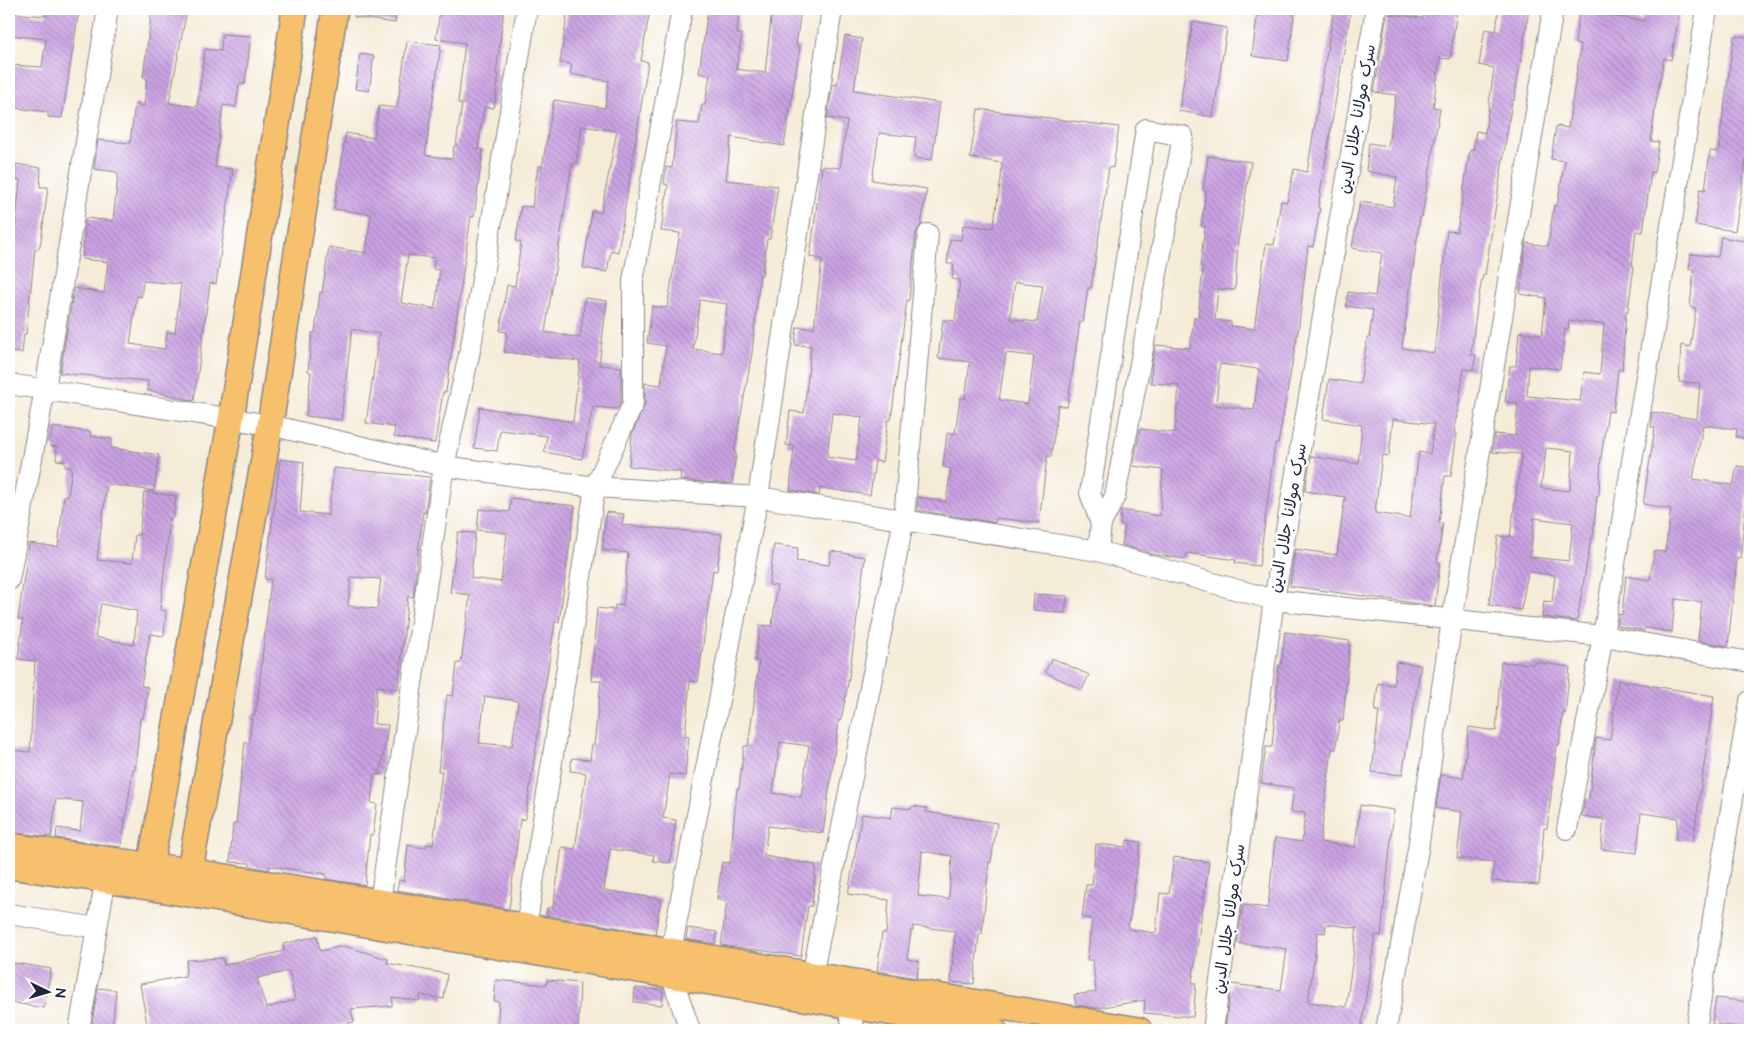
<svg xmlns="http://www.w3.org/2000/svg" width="1759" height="1039" font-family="'Architects Daughter','Playpen Sans Arabic',sans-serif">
<defs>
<pattern id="building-back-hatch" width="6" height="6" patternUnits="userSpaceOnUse" patternTransform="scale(1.25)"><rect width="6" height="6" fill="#cba2e3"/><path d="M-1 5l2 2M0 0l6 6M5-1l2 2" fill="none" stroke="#a484b9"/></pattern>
</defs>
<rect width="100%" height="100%" fill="#fff"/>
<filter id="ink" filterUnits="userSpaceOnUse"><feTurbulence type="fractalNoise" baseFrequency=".02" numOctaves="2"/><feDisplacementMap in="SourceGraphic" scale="10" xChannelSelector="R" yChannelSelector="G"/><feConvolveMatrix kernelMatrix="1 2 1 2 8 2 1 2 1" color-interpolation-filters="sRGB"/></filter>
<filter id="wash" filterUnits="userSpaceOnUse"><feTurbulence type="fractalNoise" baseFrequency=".0096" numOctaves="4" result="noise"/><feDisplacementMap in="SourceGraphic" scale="20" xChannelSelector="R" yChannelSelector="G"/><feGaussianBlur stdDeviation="1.12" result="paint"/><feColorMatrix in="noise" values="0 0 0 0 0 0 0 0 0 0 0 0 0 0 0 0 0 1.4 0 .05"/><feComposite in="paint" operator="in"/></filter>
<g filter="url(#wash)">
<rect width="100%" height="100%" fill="#f5ecd8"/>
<g id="blocks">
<path fill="url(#building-back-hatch)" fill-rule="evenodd" d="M47 9 79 10 62 118 48 117V112L9 107V65L42 67 46 39 9 35V13L46 16Z
M152 9H187L169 103 197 107 205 49 221 51 222 34 251 36 245 84H239L236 107 223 105 215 167 233 169 216 284 210 283 194 401 147 390 148 381 60 373 74 288 104 293 108 262 82 259 86 218 113 221 118 175 117 172 94 169 98 140 130 143 135 104 144 106 147 78 143 77ZM143 281 181 284 175 333 167 332 165 349 130 344 137 296 141 297Z
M355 9H397L395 23 354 17Z
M440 9H504L496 74H499L494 108 484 107 478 149 483 150 474 217 471 216 446 392H443L435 443 394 437 395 427 366 423 379 334 352 329 341 420 306 416 311 372 308 371 312 333H315L320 292 322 293 329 247 366 253 371 214 334 209 346 133 374 138 379 106 397 108 407 41 441 45 425 155 452 159 454 146H456L462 104 458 103 465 43 436 39ZM408 255 435 258 433 269 440 270 435 309 401 303Z
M568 9H650L641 61 648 62 618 252 611 250 607 272 583 268 592 211 601 213 617 131 582 126 576 164H572L545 332 580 338 585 298 607 301 599 365 621 367V401L617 409 593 407 582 459 544 452 547 436 500 430 497 451 474 448 480 407 573 422 580 361 504 352 507 332 500 331 507 285 515 286 521 242 516 241 521 206 532 207 538 166 542 167 554 100 605 108 609 81 570 74 572 64 560 63Z
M708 9H739L737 34H742L736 69 765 73 772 9H801L796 46H800L784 146 731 137 726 180 778 186 770 239H767L762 275 760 274 752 353 734 453H736L732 484 680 480 681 472 629 466 632 434 645 404V383L661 385 666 346 647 343 652 306 667 308 680 233 661 231 668 185 664 184 666 167 672 168 677 122 699 124 702 105H705L710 75 699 73ZM700 300 727 304 722 353 693 349Z
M1258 9H1295L1288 61 1252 56Z
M1334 9H1351L1323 175 1318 208H1320L1313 247 1308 246 1299 325 1278 444H1275L1259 566 1235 563 1236 560 1187 553 1186 559 1156 555 1122 545 1125 525 1120 524 1121 510 1160 516 1163 470 1133 466 1140 429 1175 433 1179 385 1151 383 1152 362 1156 345 1190 348 1194 317 1198 318 1203 268 1200 267 1205 227 1201 226 1206 191H1203L1208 156 1251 162 1238 241 1235 290 1218 289 1215 320 1231 322V326L1254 329 1266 244 1274 245 1281 201 1287 202 1294 169 1307 172ZM1220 364 1259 369 1254 410 1216 405Z
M1424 9H1457L1450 59 1440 58 1433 107 1440 108 1422 217H1420L1402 348 1434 353 1447 231 1457 232 1470 150H1473L1476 131 1485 133 1494 68 1479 65 1485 29 1496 31 1499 9H1529L1514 101 1512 100 1510 114 1485 275 1483 274 1477 306 1471 355H1476L1473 370 1464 369 1454 433H1457L1451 476H1445L1439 523H1443L1437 562H1440L1435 606 1290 586 1295 549 1337 555 1345 497 1305 491 1311 456 1358 464 1362 425 1323 419 1329 379 1360 384 1367 338H1369L1373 310 1346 306 1348 292 1375 296 1382 253 1352 248 1360 202 1393 207 1397 177 1366 171 1369 143 1388 146 1396 95 1374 92 1387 14 1423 18ZM1393 419 1434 424 1430 454 1419 452 1410 518 1375 513 1382 455 1389 456Z
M1645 9H1680L1671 60 1664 58 1655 109 1651 141 1659 142 1654 173 1651 172 1643 232 1636 231 1632 266H1634L1628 311H1626L1622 370H1618L1613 412 1608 411 1601 457 1599 496 1597 495 1593 538H1591L1577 621 1542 617 1544 601 1552 602 1555 575 1528 572 1521 610 1489 605 1498 536 1510 537 1522 454 1492 452 1495 434 1515 436 1518 403 1505 402 1510 366H1516L1519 332 1542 335 1546 298 1520 294 1526 243 1548 246 1554 205 1557 206 1565 161 1551 159 1556 126 1568 128 1581 45 1575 44 1579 11 1644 21ZM1569 321 1604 324 1600 374 1584 372 1580 401 1527 396 1529 366 1560 369 1565 329 1568 330ZM1546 448 1573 451 1570 491 1541 488ZM1534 518 1573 523 1569 561 1530 557Z
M1193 22 1227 28 1213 117 1179 111Z
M845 36 862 39 854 90 940 103 932 160 914 158 916 137 879 133 872 180 927 189 921 225 916 233 909 300H907L891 420H888L882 462 875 461 870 495 820 488 819 495 790 490 794 446 786 445 790 411 804 413 811 346 795 345 797 327 814 328 822 259 810 257 822 166 840 168 847 121 827 118 833 84 837 85ZM832 413 862 417 856 461 827 457Z
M1734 36 1750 37V135L1735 231 1695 225 1700 189 1705 190 1710 151 1718 152Z
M360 54 374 56 369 91 355 89Z
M978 109 1119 127 1113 168 1109 167 1091 288H1088L1083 322H1080L1067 407 1058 405 1051 457 1047 456 1039 523 996 518 995 523 917 510 918 497 946 502 951 469 943 467 947 433 955 434 960 398 965 399 970 362 938 358 943 320 955 321 960 280 952 279 954 264H947L950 239 961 240 963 225 993 228 1001 179 1002 163 970 158ZM1015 282 1043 285 1037 322 1010 319ZM1006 353 1034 356 1028 404 999 400Z
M16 164 41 168 40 187H48L41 241 39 249H35L26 334H24L22 353 9 352V229L15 230 20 180 15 179Z
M1721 237 1750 242V439L1736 437 1737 429 1703 425 1693 479 1733 485 1737 466 1750 468 1740 559 1737 558 1728 646 1698 641 1702 602 1675 599 1672 632 1645 628 1644 631 1617 626 1619 614 1622 615 1626 576 1650 580 1654 551 1665 552 1671 509 1643 504 1655 427H1651L1652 412 1697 419 1700 383 1679 382 1681 345 1690 347 1696 308 1690 307 1694 269H1689L1691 254 1718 257Z
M52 427 91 432 90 436 112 439 111 448 159 455 154 491 107 484 97 560 132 563 135 535H139L144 492 176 496 173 518H170L160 610 166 611 164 636 150 634 141 686 148 687 143 719 140 718 135 770 133 769 121 847 56 838 57 828 80 831 83 802 56 799 51 837 9 832V818L15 783H9V750L30 752 35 661 18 659 23 620 18 619 29 543 58 547 64 495 68 496 72 467H65V461L56 460 57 447 50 446ZM101 604 137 611 134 645 95 637Z
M280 459 304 462 300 512 328 515 334 468 430 477 425 513 423 512 413 597 408 596 398 689 377 686 374 724 388 725 380 775H374L371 803 377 804 373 835 370 834 365 885 326 879V874L270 866 269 870 250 866V863L230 862 233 824H236L245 742 249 743 252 715H254L257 705 271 579H265ZM351 577 381 579 377 609 348 606Z
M511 498 575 506 559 622H555L525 820 520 819 509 909 397 890 399 880 404 881 408 845 425 848 426 844 433 845 442 771H438L447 695 453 696 457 663H461L470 595 450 592 458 532 475 533 471 578 501 582 507 533 477 530 479 509 509 512ZM485 696 518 701 512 746 479 743Z
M606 512 624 514 622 525 722 534 717 571 713 570 698 682 690 681 685 736 689 737 685 776 670 774 663 818 676 820 670 863 653 861 654 855 610 849 604 890 661 899 655 934 546 915 548 907 553 908 562 847 575 849 586 773 570 771 572 758 590 760 592 744 594 745 601 681H591L597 608 615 610V605L623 606 628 553 602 550Z
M774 545 798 548 796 561 829 565 831 551 865 557 849 678 841 720H839L823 833 768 826 764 856 816 865 812 906H808L801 956 721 945 727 901 717 899 722 862 730 863 737 788 739 789 744 746H748L754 704 759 661H755L760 625 772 626 777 586 769 585ZM780 742 809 746 801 797 773 793Z
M1034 594 1067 596 1065 613 1033 610Z
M1285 632 1350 641 1343 721H1339L1336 749H1332L1320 842 1355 847 1360 805 1394 810 1381 936 1375 935 1361 1030H1239V1028L1225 1027 1231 984 1281 990 1287 949 1237 943 1243 905 1268 908 1275 838 1302 842 1305 813 1291 812 1294 788 1261 783 1266 747H1272L1279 665H1281ZM1326 924 1357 928 1346 1007 1308 1002 1318 932 1325 933Z
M1052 658 1089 675 1082 690 1045 672Z
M1396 662 1421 665 1402 775 1372 772 1379 711H1375L1378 683 1394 685Z
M1501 662 1534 664V662L1570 667 1565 714 1563 713 1559 745H1557L1547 828H1544L1539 885 1492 881 1494 862 1457 858 1462 812 1436 808 1441 775 1463 778 1469 727 1496 731Z
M1618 680 1714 696 1693 841 1676 840 1678 818 1641 813 1637 853 1601 849 1604 819 1582 816 1585 799 1589 800 1596 738 1610 740Z
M912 806 927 808 926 812 997 823 991 862H989L982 934H979L974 984 951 982 955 931 913 926V931L911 930 907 959 919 961 917 978 877 971 882 933H886L889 900 848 894 862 814 891 818 893 807 911 809ZM922 851 952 856 949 899 918 896Z
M1127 840 1141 842 1128 929 1156 933 1160 893 1169 894 1174 857 1209 862 1192 983H1196L1193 1017 1144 1013 1145 1000 1097 1008 1076 1005 1074 995 1096 992 1093 960H1087L1092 919 1082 918 1086 885H1092L1096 844 1126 847Z
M688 928 717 932 715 944 686 939Z
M317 936 320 951 344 946 388 959 387 963 447 974 444 999 420 995 419 1001 392 997V1006L351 1009 354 1022 319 1030H148L140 984 185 976 187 960 223 958 224 965 284 951 283 944ZM289 971 295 1000 266 1008 257 978Z
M9 962 51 969 44 1008 9 1002Z
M496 980 546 985 547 980 580 983 578 1029 497 1030 499 1002 494 1001Z
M98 988 116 990 112 1030H91Z
M635 988 663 990 662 1005 634 1002Z
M1716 998 1750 1002V1028L1712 1024Z"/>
</g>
</g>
<g filter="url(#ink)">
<use href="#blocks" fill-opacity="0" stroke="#8c878a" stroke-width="1"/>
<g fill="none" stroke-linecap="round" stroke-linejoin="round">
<defs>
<path id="minor" d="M9 384 270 425 444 466 595 487 758 497 1098 551 1274 600 1603 636 1750 662
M1098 551 1101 524 1115 496 1183 136 1146 129 1090 493 1101 524
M9 580 45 389 108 9
M1567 829 1603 636 1707 9
M380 902 444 466 471 346 527 9
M9 914 97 928
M526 928 595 487 633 404V281L682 9
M671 951 758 497 832 9
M812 976 904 519 928 234
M672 977 690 1030
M846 1005 855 1030
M79 1030 108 866
M1213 1030 1274 600 1376 9
M1386 1030 1418 849 1452 620 1553 9
M1696 1030 1721 866 1750 701"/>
<path id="major" d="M9 846 189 871 380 902 1139 1030
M9 866 106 880 994 1030
M147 884 231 419 295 9
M187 886 270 425 335 9"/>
</defs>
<use href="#minor" stroke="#8c878a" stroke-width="22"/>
<use href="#major" stroke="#8c878a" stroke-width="28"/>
<use href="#minor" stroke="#fff" stroke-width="20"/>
<use href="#major" stroke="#f7c06c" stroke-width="25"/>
</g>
</g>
<g text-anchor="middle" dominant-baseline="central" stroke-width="5" stroke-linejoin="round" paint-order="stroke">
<g font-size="16" fill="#22223b" stroke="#fff">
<text transform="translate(1357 119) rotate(-80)">سرک مولانا جلال الدین</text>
<text transform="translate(1288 518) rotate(-80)">سرک مولانا جلال الدین</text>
<text transform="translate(1229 919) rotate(-82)">سرک مولانا جلال الدین</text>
</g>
</g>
<rect width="1759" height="1039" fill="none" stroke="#fff" stroke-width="30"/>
<g transform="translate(48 992) rotate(95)" stroke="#ffffff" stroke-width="4" paint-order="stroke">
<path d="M0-4L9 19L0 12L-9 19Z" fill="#22223b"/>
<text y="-8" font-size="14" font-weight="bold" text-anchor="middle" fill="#22223b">N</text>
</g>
</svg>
